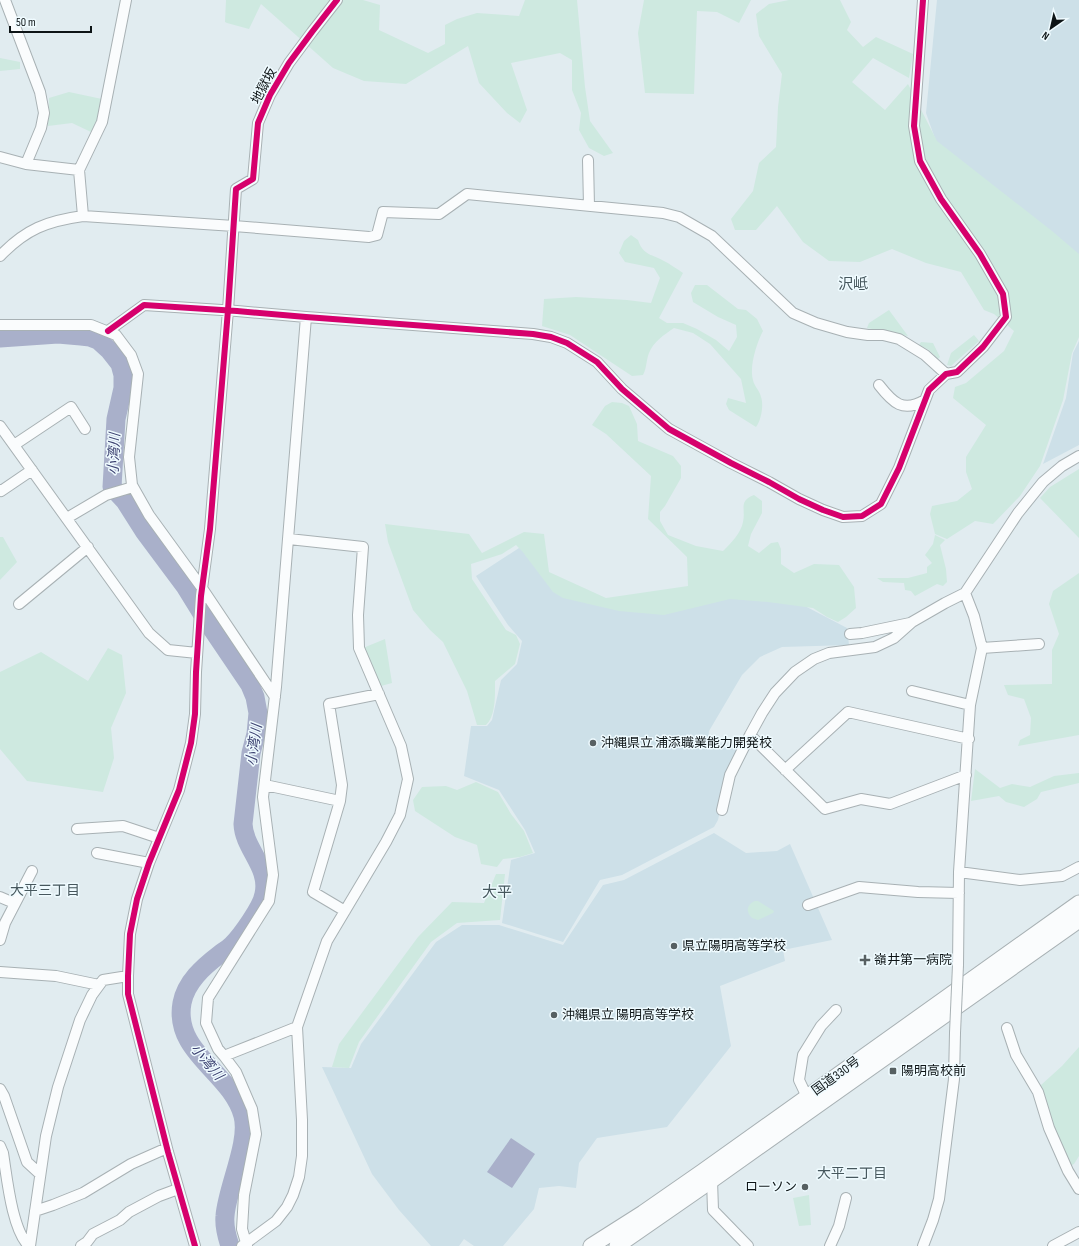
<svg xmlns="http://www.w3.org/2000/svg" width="1079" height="1246" font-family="'Sofia Sans Condensed','Noto Sans JP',sans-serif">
<rect width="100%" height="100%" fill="#e1ecf0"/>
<path fill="#cde0e8" d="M937 0H1079V266L946 170 926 113Z
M1079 341V445L1043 464 1066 398 1073 353Z
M522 546 549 582 623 604 780 593 847 628 849 645 782 647 760 657 742 675 709 731 708 742 725 744 738 751 728 772 718 820 714 827 622 875 600 880 563 942 502 923 511 860 535 853 525 830 499 790 464 776 471 726H487L492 720 501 680 517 664 522 641 508 625 476 576Z
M714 833 746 853 777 851 790 844 832 940 783 950 785 961 720 986 731 1046 667 1127 597 1138 579 1163 576 1188 559 1186 539 1188 534 1209 503 1246H474L464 1239 459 1246H431L399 1210 372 1174 322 1067 351 1068 361 1044 436 942 462 925H499L563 945 603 885 624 880Z"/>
<path fill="#cee9e0" d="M226 0H363L380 5 379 30 428 53 445 44V25L457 19 477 13 519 16 525 0H577L585 87 590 121 613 153 604 156 589 148 579 130 581 113 572 90V60L560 53 511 63 527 110 520 123 507 113 479 83 468 46 406 84 364 81 333 68 261 4 249 29 227 23 225 22Z
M644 0H751L739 23 717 12 697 11 694 94 645 93 638 33Z
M789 0H840L851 22 847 30 863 47 876 37 913 54 909 78 873 58 852 82 885 110 908 84 937 141 1052 231 1079 254V337L1072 353 1063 400 1040 466 1020 496 993 524 975 521 947 539 935 534 930 514 932 506 957 501 972 489 966 472V457L986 425 953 398 955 387 966 383 1004 351 1014 331 994 314 984 310 961 272 926 263 892 249 860 262 829 261 803 242 777 206 756 230H735L731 219 753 191 759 163 776 147 778 107 782 74 759 36 756 14 769 4Z
M0 58 20 62V69L0 71Z
M69 92 102 99 99 119 91 132 72 123 48 126 49 98Z
M631 235 638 240C643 255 651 254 664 261 670 264 677 269 683 273L659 318 667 323H683L697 329 716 340 729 351 737 337 736 325 718 317 693 302 691 293 695 285H707L738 309 746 310 757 319 763 331C757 342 749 367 753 380 754 386 760 391 761 397 764 405 761 421 756 427L729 410 726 404 728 398 746 403 741 379 710 344 693 333 674 328C664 335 654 341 649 353 646 360 647 368 643 375L632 376 570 335 542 326 544 299 576 297 627 300 651 303 660 278 654 268 625 262 619 253 624 241Z
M889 310 908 336 867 328 869 323Z
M974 335 979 341 951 366 947 365 951 353Z
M921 342 933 343 940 357 938 359 929 350 919 345Z
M612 402 622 403 629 406 637 424 638 441 673 456 681 466V478L665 506 660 512V521L668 535 696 546 723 551C731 543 741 533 743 522 746 509 738 501 754 495L762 501V513L751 534 748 546 759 553 771 543 778 542 781 549V564L794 573 814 564 839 565 854 587 856 608 846 617 838 622 827 617 813 608 768 602 730 599 664 615 619 611 563 598 553 592 522 551 516 545 502 554 471 564 472 579 506 630 516 635 520 644 515 664 495 681C495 695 496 715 486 725H477L467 691 443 642 430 630 413 610 388 542 385 524 469 534 482 553 524 532 544 534 549 572 606 598 688 586 687 557 648 519 651 476 606 434 592 425 605 406Z
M1079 469V538L1040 498 1050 487Z
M935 535 945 540 940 545 946 569 947 582 943 586 937 584 915 596 911 591 905 590 904 583 883 582 877 578H908L927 573V567L932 563 925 555 933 544Z
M0 537H3L17 562 0 580Z
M1079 573V735L1018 746 1020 740 1030 735 1031 718 1024 699 1008 695 1004 685 1052 684V650L1059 634 1049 604 1053 591Z
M385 639 392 683 381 686 363 648Z
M108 648 122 655 126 693 111 728 114 758 103 792 27 781 0 749V672L41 652 88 681Z
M975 769 1000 788 1012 784 1030 787 1054 776 1079 773V783L1041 792 1037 799 1024 807 1006 802 999 796 971 801Z
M476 782 498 792 511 814 524 831 533 853 520 857 503 859 497 867 481 864 477 845 455 837 415 811 413 800 422 787 446 786 457 790Z
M496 874H505L500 920 457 923 431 942 359 1042 349 1068 332 1067 339 1044 418 937 452 902 484 903Z
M755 901H758L774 911 773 913 758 920 752 918C746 912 746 905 755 901Z
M1079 1047V1156L1074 1164 1070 1166 1051 1127 1041 1085 1062 1066Z
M809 1195 811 1225 799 1226 793 1198Z"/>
<path fill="#a9b0ca" d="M511 1138 535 1154 512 1188 487 1172Z"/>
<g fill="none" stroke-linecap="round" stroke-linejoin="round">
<path stroke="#a9b0ca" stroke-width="19" d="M0 338 58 334 81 336 90 337 98 340 109 350 120 364 123 375V388L116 419 112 487 125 501 144 531 185 586 206 620 250 685 255 697 258 713 256 734 251 753 243 824C244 849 270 867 264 894 262 907 241 936 232 945 228 949 224 951 220 954 203 967 186 982 182 1003 173 1053 232 1073 243 1116 250 1142 227 1188 225 1216 224 1226 227 1237 230 1246"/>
<defs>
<path id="minor" d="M5 0 40 92 44 113 41 128 26 164
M0 157 26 164 79 170
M588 160 589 206
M83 216 79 170 102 122 126 0
M0 256C26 229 47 221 83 216L234 226 369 237 377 235 383 212 439 214 467 194 663 213 679 217 712 236 793 313 816 323 847 332 868 335H883L899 339 925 355 946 374
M0 325H91L116 335 131 355 138 374 129 457 132 485 149 515 202 588 275 697
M108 331 144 305 237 311 306 317 533 334 551 337 567 343 597 362 622 389 669 429 731 463 769 482 799 499 823 510 843 517 862 516 881 504 899 468 929 390 946 374 957 372 983 347 1006 317 1003 294 980 254 941 199 920 161 914 126 923 0
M879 385C893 403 903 413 925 400
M0 426 149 633 168 650 197 653
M14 445 71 407 85 429
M0 490 1 491 32 470
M67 518 106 495 133 487
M19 604 88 547
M850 634 862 633 910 623
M982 648 1039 644
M912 691 970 705
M750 735 825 809 861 799 890 804 966 775
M785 770 848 712 969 739
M265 785 340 801
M722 810 730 775 750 735 762 713 775 693 795 672 814 659 829 653 875 647 894 638 912 622 945 603 965 593 1018 513 1043 482 1062 466 1079 456
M77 829 123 826 159 838
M97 853 149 863
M959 872 1020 880 1062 876 1079 867
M0 897 14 903
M808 905 859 887 918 892 959 893
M345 911 313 892 340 801 342 785 329 704 379 694
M0 940 5 923 32 871
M958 965 959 872 970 705 982 648 974 616 965 593
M0 972 56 976 99 985
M297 1027 224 1056 218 1049 206 1023 208 998 269 901 273 875 263 797 276 687 306 317
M1007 1028 1016 1055 1038 1092 1049 1128 1068 1171 1079 1189
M224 1056 236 1072 252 1109 256 1134 244 1195 242 1229 247 1246
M0 1089 4 1096 27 1162 40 1174
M807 1097 799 1080 803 1055 821 1026 836 1010
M0 1146 3 1153C7 1178 12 1230 29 1246
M712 1180 713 1210 748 1246
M35 1211 53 1205 83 1193 131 1164 167 1148
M30 1246 46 1136 58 1087 80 1020 92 995 103 980 128 976
M81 1246 87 1242 93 1234 120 1220 129 1212 159 1196 178 1189
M195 1246 168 1152 128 994V976L130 934 137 899 149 863 179 790 191 743 195 714 196 672 201 596 210 529 228 310 236 189 253 179 258 123 270 95 289 63 312 32 337 0
M242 1246 276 1221 287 1207 293 1195 299 1177 302 1156V1120L297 1027 327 941 386 842 400 815 408 779 401 746 359 648 358 615 363 547 289 539
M830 1246 839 1226 846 1198
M923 1246 933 1220 939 1199 954 1079 955 1033
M1053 1246 1079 1232"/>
<path id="highway" d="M591 1246 643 1213 702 1172 1079 903
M617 1246 712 1180 1079 920"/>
</defs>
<use href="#minor" stroke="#a8b1b4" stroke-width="12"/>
<use href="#highway" stroke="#a8b1b4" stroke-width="17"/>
<use href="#minor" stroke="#fafcfd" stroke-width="10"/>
<use href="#highway" stroke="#fafcfd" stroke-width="15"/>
<defs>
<path id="minor-bridge" d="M955 1033 958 965"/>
</defs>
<use href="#minor-bridge" stroke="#a8b1b4" stroke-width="12" stroke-linecap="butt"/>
<use href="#minor-bridge" stroke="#fafcfd" stroke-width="10"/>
<defs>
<path id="cycleway" d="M108 331 144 305 237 311 306 317 533 334 551 337 567 343 597 362 622 389 669 429 731 463 769 482 799 499 823 510 843 517 862 516 881 504 899 468 929 390 946 374 957 372 983 347 1006 317 1003 294 980 254 941 199 920 161 914 126 923 0
M195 1246 168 1152 128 994V976L130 934 137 899 149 863 179 790 191 743 195 714 196 672 201 596 210 529 228 310 236 189 253 179 258 123 270 95 289 63 312 32 337 0"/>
</defs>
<use href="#cycleway" stroke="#effbff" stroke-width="8"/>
<use href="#cycleway" stroke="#d6006c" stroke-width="6"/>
</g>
<g fill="#576062" stroke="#effbff" stroke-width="1.5">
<circle cx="593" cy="743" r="4"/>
<circle cx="674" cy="946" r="4"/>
<path d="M863 954h4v4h4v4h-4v4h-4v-4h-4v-4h4z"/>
<circle cx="554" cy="1015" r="4"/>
<rect x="889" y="1067" width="8" height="8" rx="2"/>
<circle cx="805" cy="1187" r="4"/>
</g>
<g text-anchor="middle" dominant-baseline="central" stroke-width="3" stroke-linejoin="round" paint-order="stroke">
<g font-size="13" fill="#0d1416" stroke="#effbff">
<text transform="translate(264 86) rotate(-62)">地獄坂</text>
<text transform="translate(836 1076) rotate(-36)">国道330号</text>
</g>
<g font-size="13" fill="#0d1416" stroke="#effbff" text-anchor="start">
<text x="601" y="743">沖縄県立 浦添職業能力開発校</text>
<text x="682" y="946">県立陽明高等学校</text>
<text x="874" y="960">嶺井第一病院</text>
<text x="562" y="1015">沖縄県立 陽明高等学校</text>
<text x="901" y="1071">陽明高校前</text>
<text x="797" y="1187" text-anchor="end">ローソン</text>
</g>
<g font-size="14" font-style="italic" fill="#3c4171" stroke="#effbff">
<text transform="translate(114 454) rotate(-87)">小湾川</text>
<text transform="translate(254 745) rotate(-82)">小湾川</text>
<text transform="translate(207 1062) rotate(50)">小湾川</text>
</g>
<g font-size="14" fill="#46575d" stroke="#effbff">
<text x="45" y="890">大平三丁目</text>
<text x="852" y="1173">大平二丁目</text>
</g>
<g font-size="15" fill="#46575d" stroke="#effbff">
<text x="853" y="284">沢岻</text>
<text x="497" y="892">大平</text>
</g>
</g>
<g transform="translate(1051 28) rotate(214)" stroke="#effbff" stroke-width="3" paint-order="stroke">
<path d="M0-3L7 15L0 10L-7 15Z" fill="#0d1416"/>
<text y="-6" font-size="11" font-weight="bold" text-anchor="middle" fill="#0d1416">N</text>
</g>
<path d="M10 26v6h81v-6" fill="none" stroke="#0d1416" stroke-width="2"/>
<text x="16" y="26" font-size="12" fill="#0d1416" stroke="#effbff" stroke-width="3" paint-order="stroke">50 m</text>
</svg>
